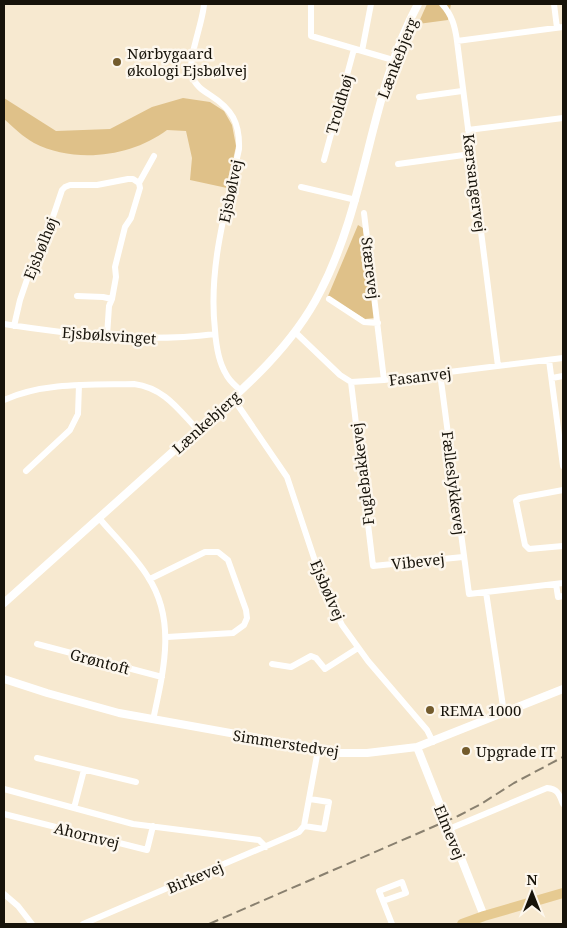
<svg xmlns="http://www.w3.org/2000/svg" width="567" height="928" font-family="'Noto Serif',serif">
<rect width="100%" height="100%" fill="#f7e9d0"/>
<path fill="#dfc189" d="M427 4H451L448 20 418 24Z
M4 98 56 131 110 129 152 107 183 98 210 102 224 111 232 125 236 146 227 188 190 180 192 158 186 131 167 130C131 157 75 164 34 143 23 137 13 127 4 119Z
M358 225 363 228 375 318 365 319 328 296Z"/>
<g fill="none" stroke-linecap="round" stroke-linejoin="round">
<path stroke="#fff" stroke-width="6" d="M204 4C203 23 187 59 192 76 195 85 202 90 210 95 232 109 240 123 239 149 226 209 208 268 215 330 216 345 218 361 226 374 229 381 236 386 241 391
M311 4V36L393 60
M442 4C452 15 455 26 457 41L498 366
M554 4 557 28
M457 41 563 27
M362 51 371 4
M419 97 462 91
M468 130 563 118
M324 160 354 49
M398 164 471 154
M139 183 154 156
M301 187 356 200
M364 213 384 380
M77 296 103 297 112 299
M329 299 364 322 378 323
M4 324C74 335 144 343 215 334
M14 326 20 300 33 262 41 252 62 190 65 187 70 185H97L128 179H133L139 183 140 188 131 218 125 227 115 267 116 277 112 299 109 306 107 336
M295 332 340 375 351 382 384 380 563 358
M549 360 563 466
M440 373 469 594 563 583
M552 378 563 376
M351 382 373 566 463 557
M233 398 287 477 323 585 342 625 368 661 427 730 433 742
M4 400C44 382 92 385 134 384 164 388 178 409 197 429
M26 471 70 430 78 414 79 385
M563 490 520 498 516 501 525 545 529 549 563 546
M99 518C115 537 135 556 148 577 177 621 163 673 153 720
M150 579 205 552H218L228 560 246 610 247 618 244 625 233 633 167 637
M556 584 558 597 563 596
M486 592 504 713
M37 644 162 677
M272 664 291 667 311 656 316 658 325 669 358 648
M37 758 136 782
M4 789 133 824 259 840 266 847
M74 808 84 770
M4 814 147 850 153 826
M304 826 324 829 329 802 310 799
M449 829 547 788C558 789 559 794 563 804
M4 894 18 906 32 924
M383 901 406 893 402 882 379 891 392 924
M83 924 299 832 304 826 318 750"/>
<path stroke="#fff" stroke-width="8" d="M4 603C62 551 120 499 178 447 230 400 288 355 320 292 368 200 369 95 418 4
M4 679 47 693 119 713 341 753H367L417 747 563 689
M417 747 484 916"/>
<path stroke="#e6ca91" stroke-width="10" d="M462 924 484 916 563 893"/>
<path stroke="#89806f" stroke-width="2" stroke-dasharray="10 5" stroke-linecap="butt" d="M209 924 458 816 481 804 514 783 563 757"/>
</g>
<g fill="#735b2c" stroke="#fdf7ed" stroke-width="2">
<circle cx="117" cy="62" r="5"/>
<circle cx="430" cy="710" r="5"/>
<circle cx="466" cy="751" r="5"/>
</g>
<g text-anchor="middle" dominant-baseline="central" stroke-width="5" stroke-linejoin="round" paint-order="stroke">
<g font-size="15" fill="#17130a" stroke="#fdf7ed" text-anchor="start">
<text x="127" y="53">Nørbygaard<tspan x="127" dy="17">økologi Ejsbølvej</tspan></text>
<text x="440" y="710">REMA 1000</text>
<text x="476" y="751">Upgrade IT</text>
</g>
<g font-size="15" fill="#17130a" stroke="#fdf7ed">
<text transform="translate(397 58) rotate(-69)">Lænkebjerg</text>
<text transform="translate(339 104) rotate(-74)">Troldhøj</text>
<text transform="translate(475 183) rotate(83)">Kærsangervej</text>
<text transform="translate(230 191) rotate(-78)">Ejsbølvej</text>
<text transform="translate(40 248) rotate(-68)">Ejsbølhøj</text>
<text transform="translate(371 268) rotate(83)">Stærevej</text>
<text transform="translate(109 335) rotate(4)">Ejsbølsvinget</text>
<text transform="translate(420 376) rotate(-7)">Fasanvej</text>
<text transform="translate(206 422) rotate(-42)">Lænkebjerg</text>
<text transform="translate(362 474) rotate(-97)">Fuglebakkevej</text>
<text transform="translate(454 483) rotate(83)">Fælleslykkevej</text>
<text transform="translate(418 561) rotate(-6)">Vibevej</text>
<text transform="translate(328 590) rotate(67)">Ejsbølvej</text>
<text transform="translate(100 661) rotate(15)">Grøntoft</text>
<text transform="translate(286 743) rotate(9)">Simmerstedvej</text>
<text transform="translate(450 832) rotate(68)">Elmevej</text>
<text transform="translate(87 835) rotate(14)">Ahornvej</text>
<text transform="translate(195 877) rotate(-23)">Birkevej</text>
</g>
</g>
<rect width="567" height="928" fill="none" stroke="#17130a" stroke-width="10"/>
<g transform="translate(532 893)" stroke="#fdf7ed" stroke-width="4" paint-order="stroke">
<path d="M0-4L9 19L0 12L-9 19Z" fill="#17130a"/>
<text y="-8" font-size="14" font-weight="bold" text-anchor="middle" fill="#17130a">N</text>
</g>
</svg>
